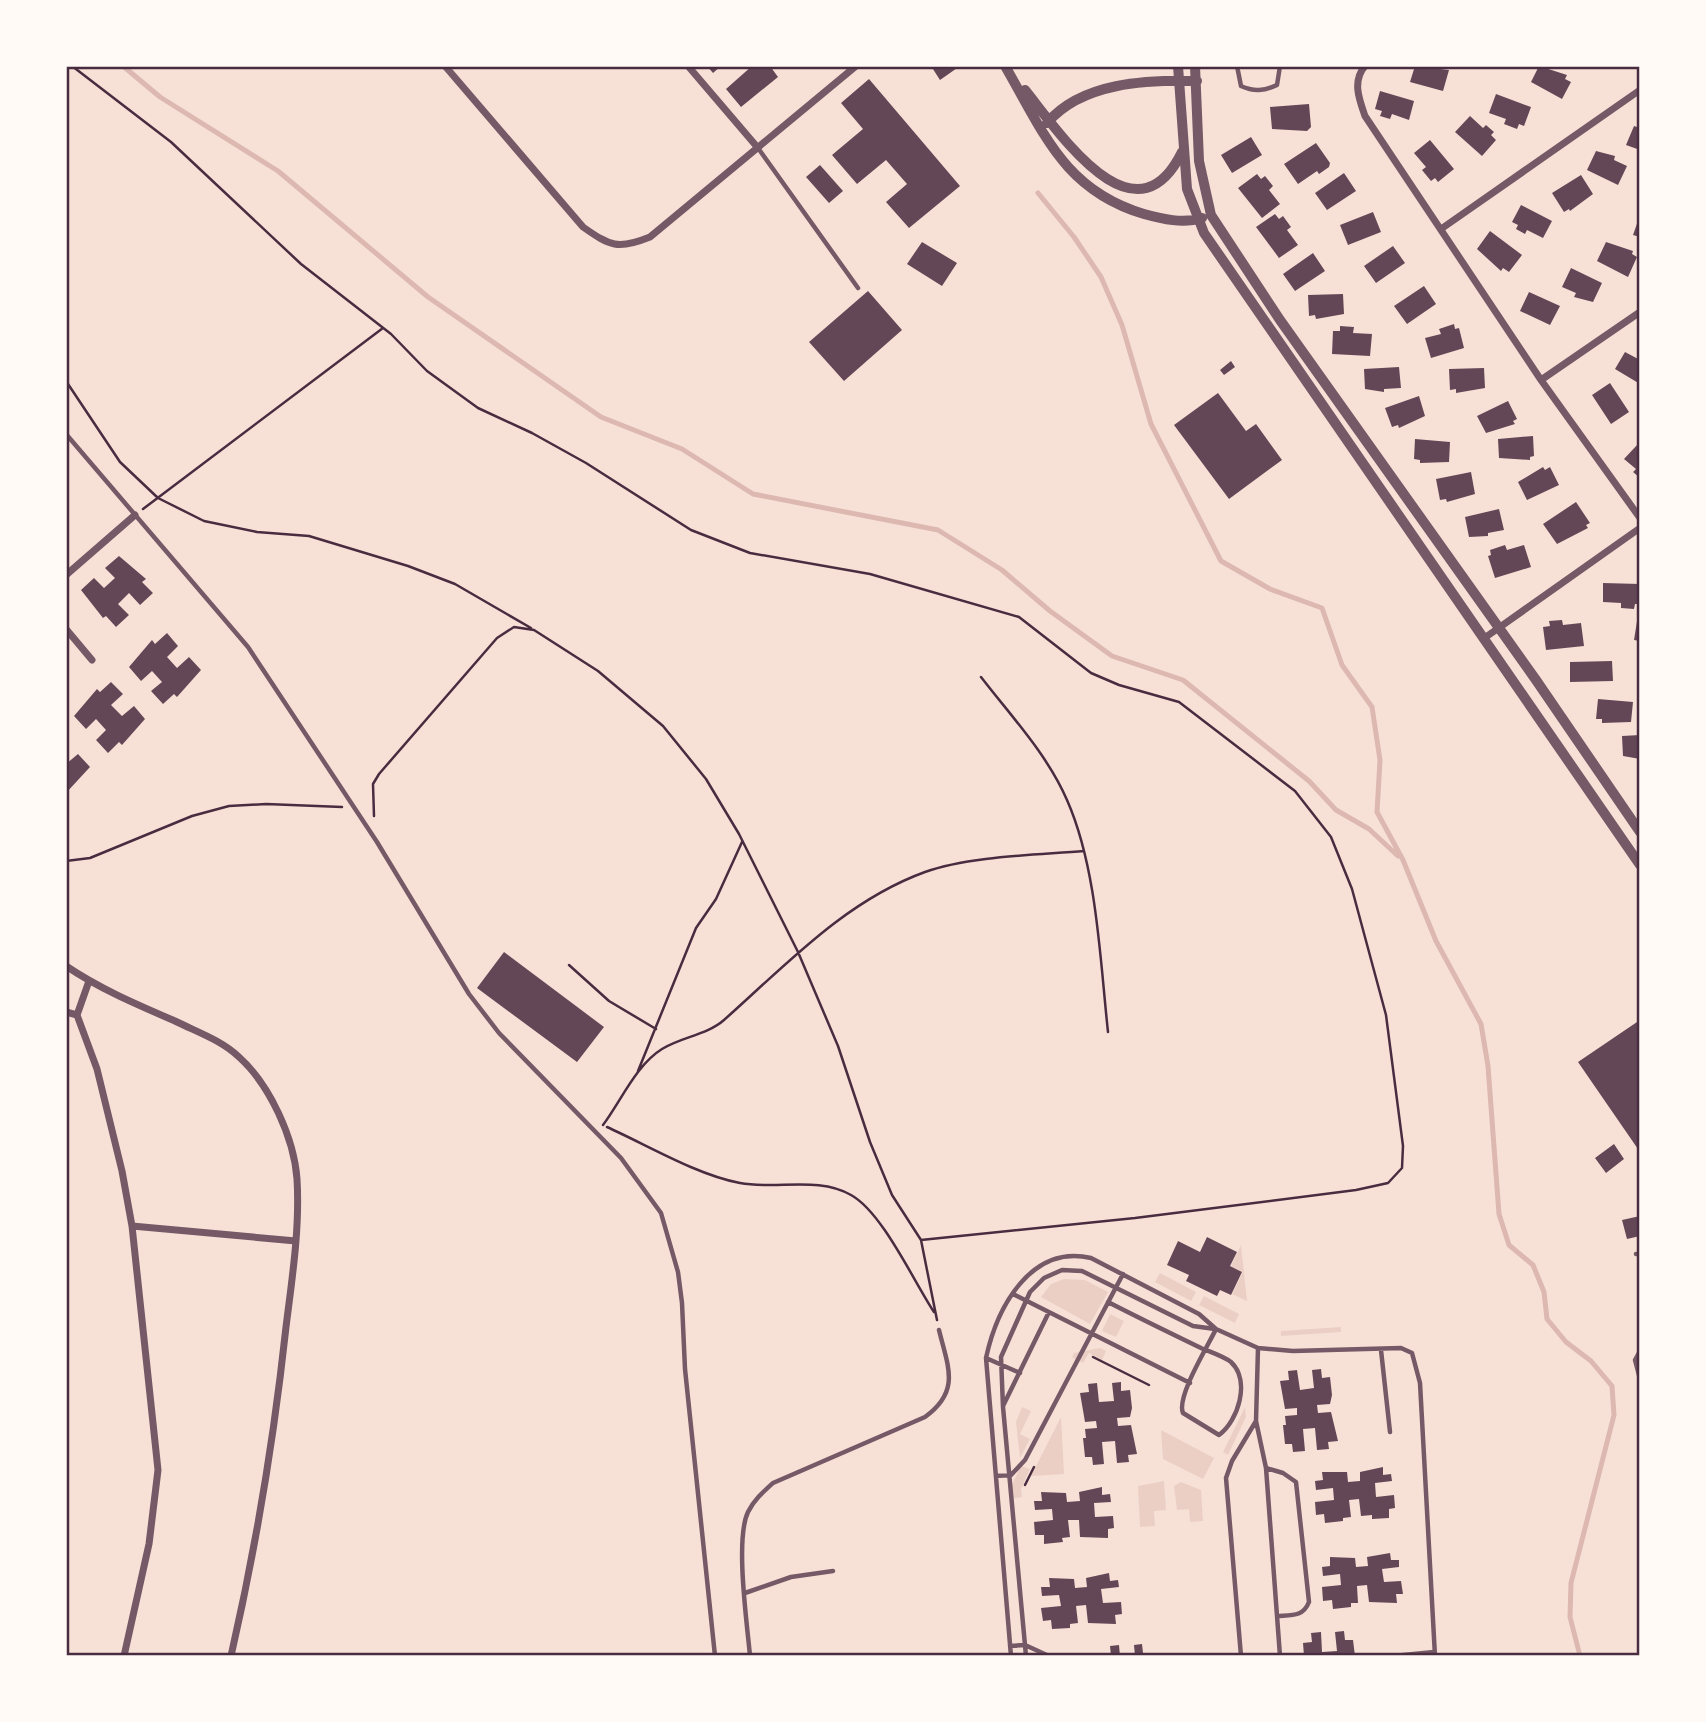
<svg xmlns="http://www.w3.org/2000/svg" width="1706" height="1722" font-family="'DejaVu Sans',sans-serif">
<rect width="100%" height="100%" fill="#f7e1d7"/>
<path fill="#ebcfc5" d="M1241 1245 1247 1301 1232 1294 1243 1272 1231 1266Z
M1160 1273 1196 1292 1191 1301 1155 1282Z
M1064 1279 1085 1280 1108 1292 1090 1324 1041 1297 1051 1284Z
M1204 1296 1239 1314 1235 1323 1199 1305Z
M1110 1314 1124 1321 1116 1337 1102 1331Z
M1341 1327V1332L1281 1336V1331Z
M1100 1348 1106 1351 1102 1360 1089 1353 1083 1363 1072 1357 1074 1353Z
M1022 1407 1031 1411 1020 1434 1030 1439 1020 1458 1016 1422Z
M1245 1407 1246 1417 1228 1455 1223 1452Z
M1061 1417 1064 1474 1031 1476Z
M1161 1430 1214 1458 1203 1479 1163 1459Z
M1021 1466 1030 1469 1021 1489 1022 1497 1010 1499 1009 1491Z
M1164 1481 1166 1510 1154 1511 1155 1526 1140 1527 1138 1486Z
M1181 1482 1201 1490 1203 1521 1190 1522 1189 1509 1177 1510 1174 1486Z"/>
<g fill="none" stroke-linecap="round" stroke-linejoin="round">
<path stroke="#dcb8b0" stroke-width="5" d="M123 66 160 97 278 171 428 297 601 417 682 449 753 494 938 530 1002 570 1050 611 1112 656 1183 680 1309 781 1336 810 1369 829 1398 856
M1038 193 1074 237 1101 277 1122 325 1151 424 1221 561 1270 589 1322 608 1342 665 1372 707 1380 760 1377 812 1403 860 1436 941 1481 1024 1488 1066 1499 1214 1509 1245 1533 1265 1544 1292 1547 1319 1566 1342 1591 1361 1612 1386 1614 1415 1571 1583 1570 1617 1580 1656"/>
</g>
<path fill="#644757" d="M707 66H721L713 73Z
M752 66H770L778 77 741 107 726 89Z
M931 66H960L940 80Z
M1415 66 1449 70 1443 91 1410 82Z
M1539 66 1567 75 1565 79 1571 82 1562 99 1531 82Z
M869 79 960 186 909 228 886 202 907 184 886 160 857 184 832 155 863 129 841 103Z
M1380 91 1414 101 1409 120 1392 114 1390 119 1380 116 1382 111 1375 109Z
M1496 94 1531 107 1524 126 1519 124 1517 129 1504 124 1506 119 1489 113Z
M1309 104 1311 127 1307 131 1272 129 1270 107Z
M1470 116 1483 128 1486 125 1494 132 1491 135 1496 140 1482 156 1455 132Z
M1634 126 1640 128V150L1626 145Z
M1251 137 1262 155 1232 173 1221 155Z
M1430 140 1454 169 1438 182 1435 178 1431 181 1422 170 1426 167 1414 153Z
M1316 143 1330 163 1329 167 1319 174 1317 171 1298 184 1284 164Z
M1596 151 1615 156 1614 160 1627 166 1618 185 1587 170Z
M820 165 843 191 829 203 806 177Z
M1344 173 1356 191 1327 210 1315 193Z
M1257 174 1261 179 1265 176 1273 186 1269 190 1280 204 1262 218 1238 188Z
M1581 175 1593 194 1570 211 1569 209 1564 212 1552 193Z
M1521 205 1552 221 1543 238 1527 230 1525 234 1516 229 1518 225 1512 222Z
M1373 212 1381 232 1348 245 1340 225Z
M1275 214 1279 219 1283 216 1291 227 1287 230 1298 245 1279 258 1256 227Z
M1639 218 1640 219V237L1633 235Z
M1490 231 1522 255 1509 272 1503 268 1501 271 1477 249Z
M922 242 957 263 942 286 907 264Z
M1606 242 1633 251 1632 254 1637 257 1628 277 1597 261Z
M1393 246 1405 263 1376 283 1364 266Z
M1313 253 1325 271 1295 291 1283 274Z
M1571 268 1602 283 1593 302 1574 297 1576 293 1562 287Z
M1424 286 1436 304 1407 324 1394 306Z
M868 291 902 330 844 381 809 342Z
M1529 292 1560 306 1550 325 1520 311Z
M1343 294 1344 314 1316 319 1315 315 1309 316 1308 295Z
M1454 324 1455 329 1459 328 1464 348 1431 358 1425 338 1441 334 1439 329Z
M1340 326 1354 327 1353 333 1372 334 1370 356 1332 354 1333 331H1340Z
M1625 352 1640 360V384L1615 369Z
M1231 361 1235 367 1224 375 1220 370Z
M1399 367 1401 388 1384 389V392L1365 389 1364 369Z
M1484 368 1485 388 1456 393V389L1450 390 1449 369Z
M1610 383 1629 412 1611 424 1592 395Z
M1218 393 1246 431 1256 424 1282 460 1229 499 1174 425Z
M1419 396 1425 416 1399 428 1398 425 1392 427 1385 408Z
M1508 401 1517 419 1513 421 1515 424 1486 433 1477 416Z
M1533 436 1534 456 1530 457V460L1499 458 1498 439Z
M1415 439 1450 442 1449 462 1420 463V460L1414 459Z
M1638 444 1640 445V478L1633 472 1636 469 1624 459Z
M1543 467 1545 470 1550 467 1559 485 1527 500 1518 482Z
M1471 472 1475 494 1447 502 1446 499 1440 500 1436 479Z
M1576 502 1590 523 1586 525 1588 528 1557 544 1543 524Z
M1499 509 1504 530 1488 533V536L1469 537 1465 517Z
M1505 545 1507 550 1524 545 1531 567 1495 578 1488 556 1491 555 1490 550Z
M119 556 146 579 142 582 153 593 140 605 129 593 118 604 129 615 116 627 106 616 103 618 81 590 94 578 104 588 115 578 105 568Z
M1603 583 1640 584V604H1635L1634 609 1621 608V603L1603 602Z
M1638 615H1640V641L1634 640Z
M1562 620 1563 625 1581 623 1584 646 1546 650 1543 627 1550 626 1549 621Z
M167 633 178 646 167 657 177 668 189 657 201 670 177 697 174 694 163 704 151 691 162 682 152 671 141 681 129 667 152 640 155 644Z
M1612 661 1613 681 1570 682V662Z
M111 682 123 694 111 705 122 716 134 706 145 719 122 745 119 742 108 753 96 740 106 730 96 719 86 729 74 716 97 689 100 692Z
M1598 699 1633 702 1631 722 1602 723V719H1596Z
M1640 735V759L1623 756 1622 736Z
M78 754 90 767 66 793V764Z
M504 952 604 1027 577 1062 477 988Z
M1640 1020V1152L1578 1062Z
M1614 1144 1624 1159 1606 1173 1595 1158Z
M1640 1216V1236L1627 1239 1622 1220Z
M1207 1237 1237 1252 1230 1266 1242 1272 1231 1295 1220 1290 1217 1296 1186 1281 1189 1275 1167 1265 1178 1241 1200 1252Z
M1321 1369 1322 1378 1330 1377 1332 1395 1330 1404 1317 1405 1318 1413 1331 1412 1338 1441 1328 1442 1329 1449 1317 1450 1315 1428 1303 1429 1305 1451 1293 1452 1292 1444H1285L1283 1425H1286L1285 1416 1297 1415V1408L1285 1409 1280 1381 1289 1380 1288 1371 1297 1370 1300 1390 1314 1388 1312 1370Z
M1121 1382V1391L1130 1390 1132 1408 1130 1417 1117 1418 1118 1426 1131 1425 1137 1454 1128 1455 1129 1462 1117 1463 1115 1441 1102 1442 1104 1464 1093 1465 1092 1457H1085L1083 1438H1086L1085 1429 1097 1428 1096 1421 1085 1422 1080 1393 1089 1392 1088 1384 1097 1383 1099 1402 1114 1401 1112 1383Z
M1383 1467V1475L1391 1474 1392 1481 1375 1483 1376 1497 1394 1495 1395 1508 1389 1509V1518L1372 1519V1515L1361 1516 1359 1499 1349 1500 1351 1517 1343 1518V1521L1325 1523 1324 1514 1316 1515 1315 1502 1334 1500 1333 1488 1316 1490 1315 1481 1323 1480 1322 1472H1347L1348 1482 1360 1481V1472Z
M1102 1487V1495L1110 1494 1111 1502 1094 1503 1095 1517 1113 1516 1114 1528 1108 1529V1538L1080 1537 1079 1520H1068L1070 1537 1062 1538 1063 1542 1044 1544V1535H1035L1034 1522 1053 1520 1052 1509 1035 1510 1034 1501H1042L1041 1492 1066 1493 1067 1502 1080 1501 1079 1492Z
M1390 1553 1391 1560H1399V1567L1382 1569 1384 1582 1401 1581 1403 1594H1396L1397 1603 1369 1602 1367 1585 1357 1586 1358 1603H1351V1607L1333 1609 1332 1600 1323 1601 1322 1587 1341 1585 1340 1574 1323 1576 1322 1567 1330 1566V1557L1355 1558 1356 1567 1368 1566 1367 1557Z
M1109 1573 1110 1581 1118 1580 1119 1587 1101 1589 1103 1603 1121 1602 1122 1614 1115 1615 1116 1624 1088 1623 1086 1605 1076 1606 1078 1623 1070 1624V1628L1052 1629 1051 1620 1043 1621 1041 1608 1061 1606 1059 1595 1042 1596 1041 1587H1050L1049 1578 1074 1579 1075 1588 1087 1587 1086 1578Z
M1344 1631 1345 1640H1353L1355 1656H1304L1303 1643 1312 1642 1311 1633 1321 1632 1322 1652 1337 1651 1335 1632Z
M1142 1644 1143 1653H1152V1656H1135L1134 1645Z
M1119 1645 1120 1656H1111L1110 1646Z"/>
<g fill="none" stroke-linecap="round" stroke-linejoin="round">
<path stroke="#4a2c40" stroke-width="2.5" d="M72 66 171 142 301 264 391 334 427 371 478 408 532 433 586 463 691 530 750 553 870 574 1019 617 1091 673 1119 685 1179 702 1295 791 1331 837 1352 889 1386 1015 1403 1146 1402 1168 1388 1183 1356 1190 1135 1218 921 1240
M66 381 120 462 158 498 204 521 257 532 309 536 408 566 455 584 531 628
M143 509 383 328
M981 677C1011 716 1047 754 1067 800 1097 868 1100 959 1108 1032
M374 816 373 784 379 774 497 638 514 627 534 630 598 671 663 726 706 779 739 834 798 952 838 1046 870 1142 892 1195 921 1240 937 1320
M66 861 90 858 192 816 229 806 266 804 342 807
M569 965 609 1001 656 1029
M638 1071 696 928 716 899 742 842
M603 1125C621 1101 636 1065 662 1049 681 1037 707 1035 724 1020 786 965 845 901 925 872 969 856 1037 855 1084 851
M607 1127C647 1145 697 1175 740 1183 776 1190 818 1176 851 1195 882 1212 913 1280 934 1312
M1093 1357 1149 1385
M1025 1485 1034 1467"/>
<path stroke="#755966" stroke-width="4.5" d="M1237 66 1241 86C1254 92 1264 91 1277 85L1280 66
M758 148 858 288
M66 434 248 647 377 842 469 994 499 1033 621 1158 661 1213 678 1272 682 1303 685 1369 715 1656
M1636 1254H1640
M1013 1294 1190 1383
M1108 1302C1139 1318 1170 1333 1201 1348 1210 1352 1223 1356 1231 1362 1251 1381 1238 1421 1219 1435L1183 1413C1176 1397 1208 1346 1216 1329
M1258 1348 1256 1421 1266 1468 1280 1656
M1381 1350 1390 1432
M1640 1351 1635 1360 1640 1379
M986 1358 1020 1373
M1003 1406 1049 1312
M1266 1468 1283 1473 1296 1482 1309 1602C1303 1617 1292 1615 1277 1616
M996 1476 1011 1475 1025 1460 1123 1274
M745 1593 791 1577 833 1571
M1010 1646 1025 1645 1049 1656
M750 1656C747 1623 735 1539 748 1512 754 1500 763 1492 773 1483L925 1417C961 1391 948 1367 939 1330
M1011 1656 986 1358C997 1307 1031 1244 1091 1258L1199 1314 1216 1329 1258 1348 1293 1351 1401 1348 1412 1353 1420 1383 1435 1656
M1026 1656 1003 1407 1001 1357 1030 1292 1044 1278 1062 1270 1082 1271 1193 1326 1215 1329
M1241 1656 1226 1478 1232 1461 1256 1421
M1393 1656 1434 1652"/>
<path stroke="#755966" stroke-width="7" d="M445 66 583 227C610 246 618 250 650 237L856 66
M688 66 758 148
M1365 66C1352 81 1359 99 1365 116L1541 380 1640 518
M1441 229 1640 90
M1541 380 1640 312
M66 575 135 515
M66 629 92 660
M1483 639 1640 528
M66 966C100 989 138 1005 175 1021 197 1032 221 1040 239 1057 270 1085 294 1138 297 1179 300 1228 292 1279 286 1327 274 1438 256 1547 231 1656
M89 981 77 1015 97 1069 122 1171 132 1226 158 1470 149 1544 124 1656
M66 1012 77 1015
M132 1226 296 1241"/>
<path stroke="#755966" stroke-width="10" d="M1005 66C1044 133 1064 190 1144 214 1162 219 1183 224 1202 218
M1178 66 1187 189 1204 233 1640 865
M1195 66 1199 161 1211 215 1280 320 1536 680 1640 832
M1025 90C1059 132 1135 248 1182 152
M1047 123C1082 82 1146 80 1197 81"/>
</g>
<rect width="1706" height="1722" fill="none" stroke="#fffaf5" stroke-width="136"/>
<rect x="68" y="68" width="1570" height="1586" fill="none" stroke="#4a2c40" stroke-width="2.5"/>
</svg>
